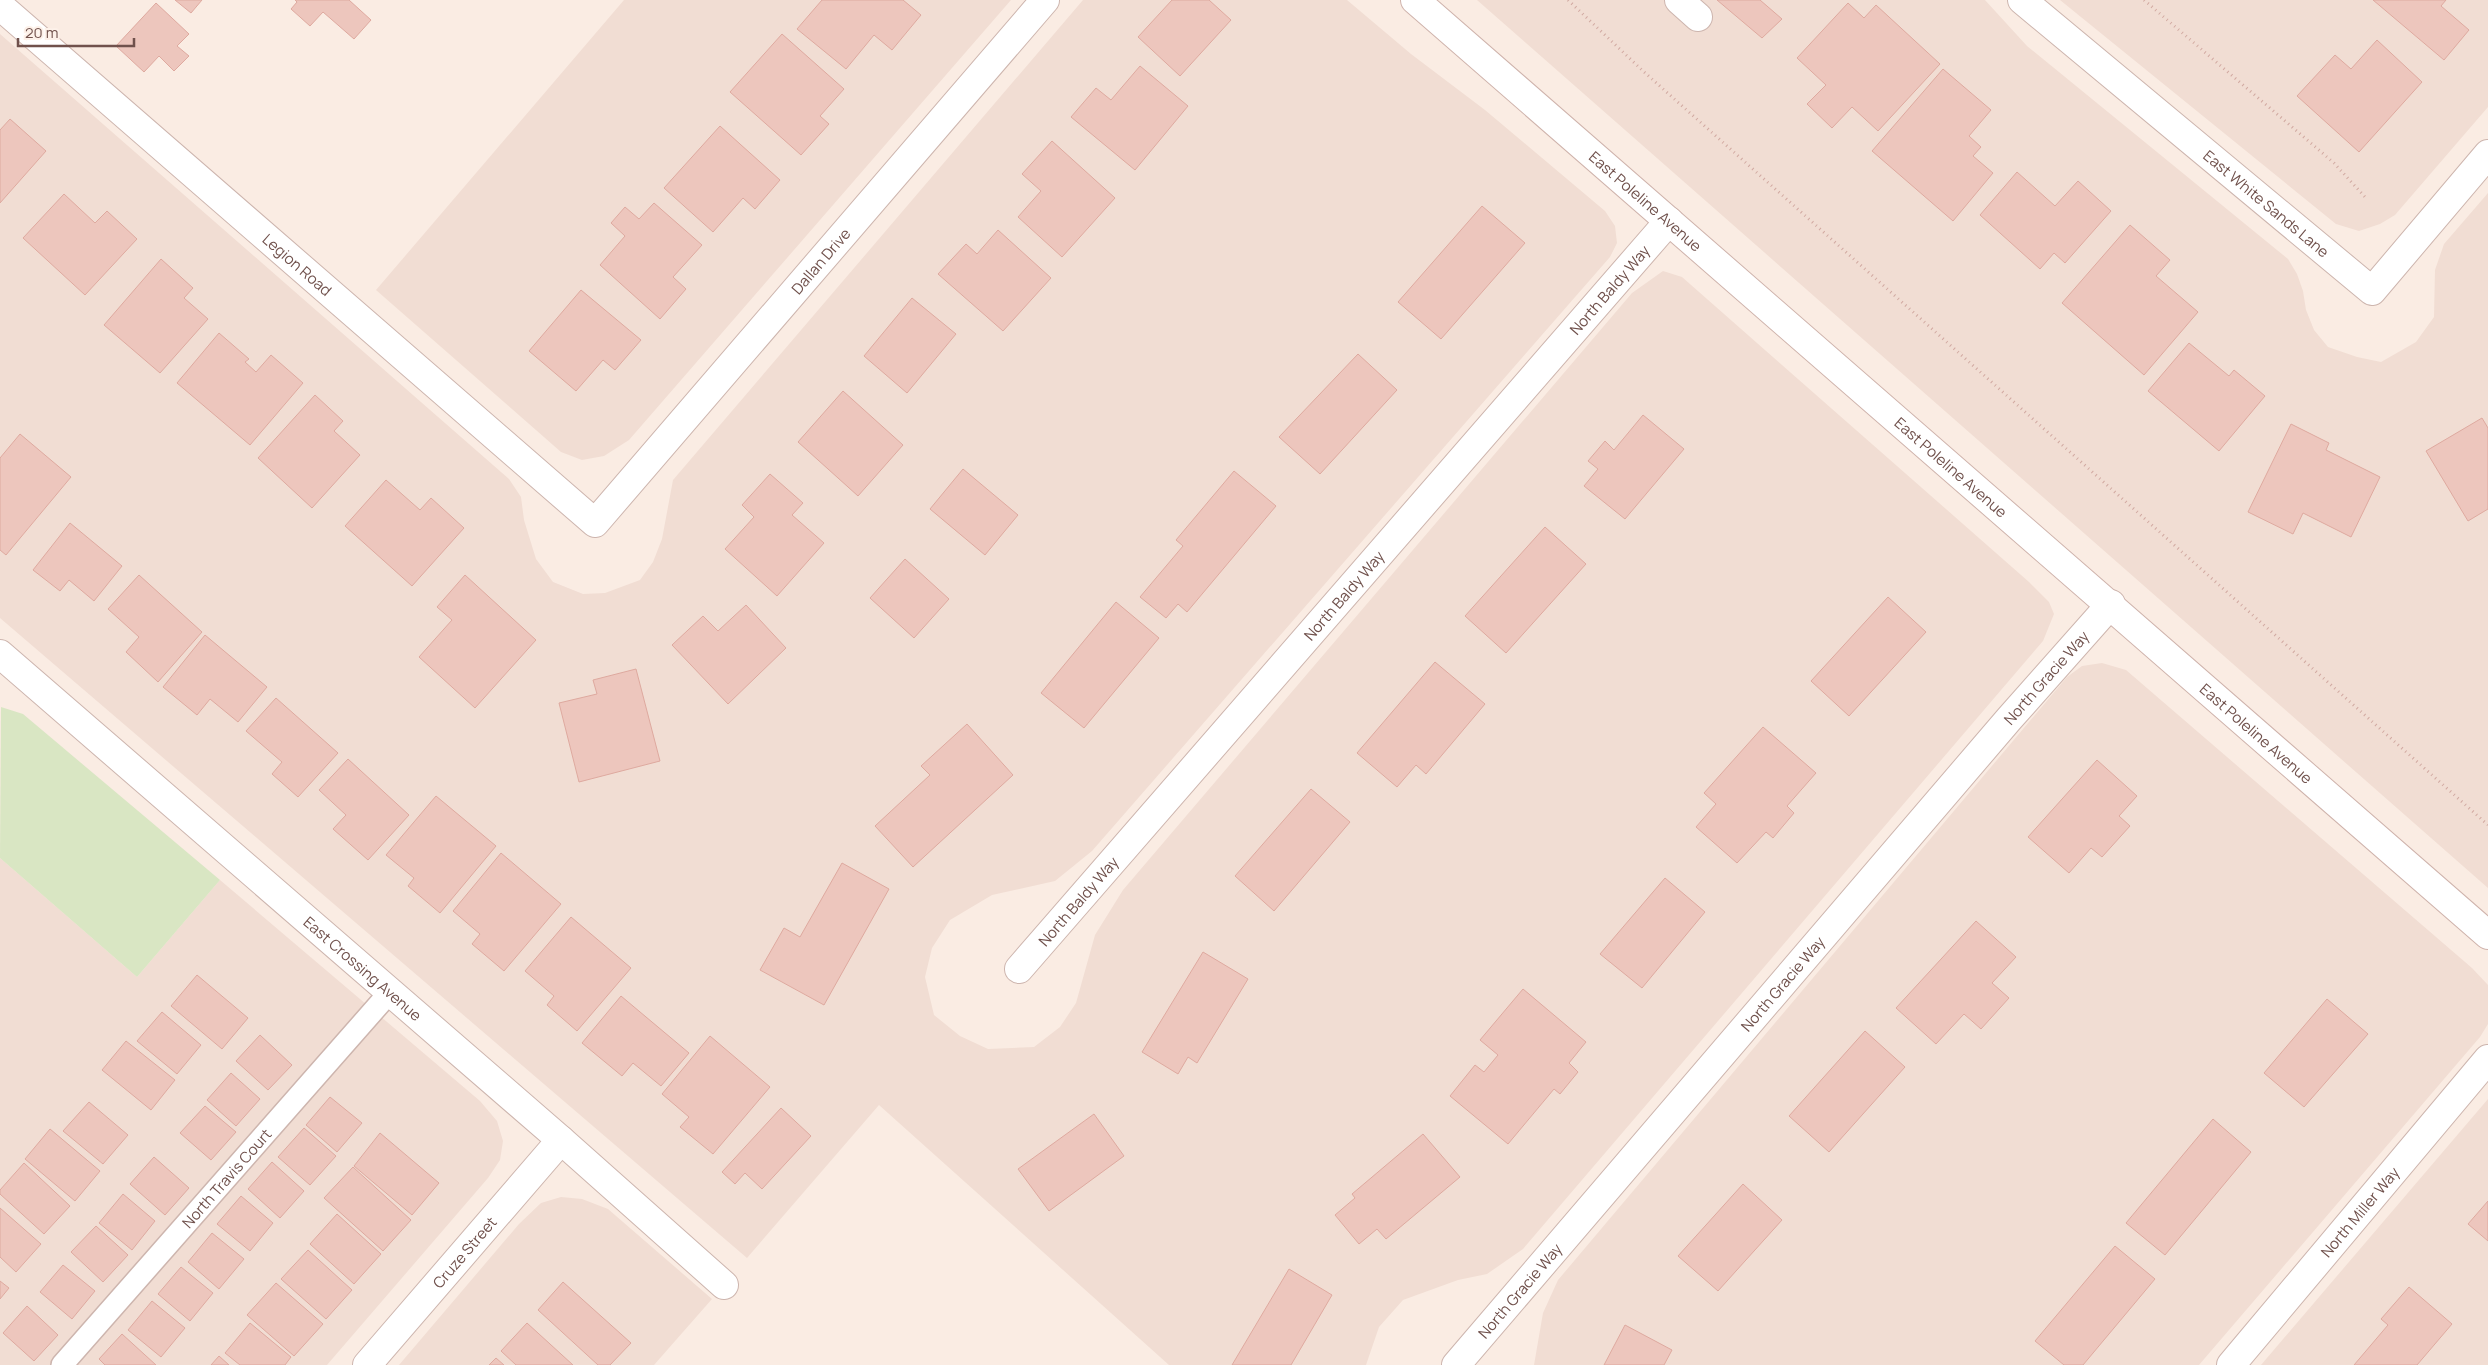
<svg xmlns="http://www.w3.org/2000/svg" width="2488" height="1365" font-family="Manrope,sans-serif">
<rect width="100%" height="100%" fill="#faece3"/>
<path fill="#f1ddd3" d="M624 0H1011L629 440 604 456 582 460 561 452 376 290Z
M1083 0H1347L1411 54 1485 110 1605 211 1615 226 1617 243 1610 257 1092 851 1055 881 992 895 950 920 932 948 925 977 934 1015 960 1036 988 1049 1034 1047 1060 1027 1076 1003 1095 935 1123 890 1632 293 1663 271 1682 277 2029 582 2049 602 2054 614 2043 641 1523 1249 1487 1274 1458 1280 1403 1300 1379 1327 1366 1365H1169L879 1105 747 1258 0 618V34L509 479 521 497 524 520 536 559 553 582 583 594 605 593 640 580 653 562 662 539 673 480Z
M1477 0H1985L2027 46 2288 259 2297 274 2303 291 2306 310 2314 330 2328 347 2357 357 2381 362 2416 342 2434 317 2435 270 2444 244 2488 193V888Z
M2060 0H2488V107L2395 215 2380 224 2359 231 2336 224Z
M2102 663 2126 670 2472 968 2488 985V1024L2480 1037 2199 1365H1534L1543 1313 1558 1280 2067 677 2082 666Z
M0 858 137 977 220 880 480 1101 497 1121 503 1141 500 1160 488 1178 327 1365H0Z
M2488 1099V1365H2261Z
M561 1197 582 1199 608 1209 712 1299 654 1365H399L519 1224 541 1203Z"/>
<path fill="#d9e6c3" d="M1 707 23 714 220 880 137 977 0 858Z"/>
<path fill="#edc6bd" stroke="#dea99f" d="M175 0H202L191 13Z
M295 0H349L371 20 354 39 323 12 310 26 291 9 297 2Z
M822 0H903L921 15 892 50 874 35 846 69 797 29Z
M1172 0H1209L1231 20 1180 76 1138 37Z
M1717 0H1760L1782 19 1762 38Z
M2373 0H2446L2441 6 2469 30 2444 60Z
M156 3 189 34 177 46 189 56 174 71 159 56 144 72 116 46Z
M1848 3 1864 18 1876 5 1940 64 1878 131 1852 107 1832 128 1807 104 1826 85 1797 58Z
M782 34 844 89 820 116 829 124 801 155 730 92Z
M2377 40 2422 82 2359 152 2297 96 2335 55 2351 69Z
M1140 66 1188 106 1135 170 1071 117 1096 88 1111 100Z
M1943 69 1991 110 1969 136 1981 147 1973 156 1993 173 1953 221 1872 151Z
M10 119 46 151 0 203V130Z
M720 126 780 180 755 209 743 198 713 232 664 188Z
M1052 141 1115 198 1062 257 1018 217 1041 191 1022 174Z
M2017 172 2055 206 2078 181 2111 211 2065 263 2054 253 2040 269 1980 215Z
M64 194 95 223 107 211 137 239 85 295 23 238Z
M654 203 702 245 673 277 686 289 660 319 600 265 625 236 611 223 625 207 639 219Z
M1482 206 1525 243 1441 339 1398 302Z
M2130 225 2170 260 2156 276 2198 312 2144 375 2062 303Z
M998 230 1051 278 1003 331 938 274 966 244 977 254Z
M161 259 193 288 184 298 208 319 160 373 104 325Z
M581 290 641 340 615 370 603 360 576 391 529 351Z
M912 298 956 334 907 393 864 356Z
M219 333 249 359 245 362 256 372 271 355 303 383 250 445 177 383Z
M2189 343 2229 376 2234 370 2265 396 2219 451 2148 391Z
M1358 354 1397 390 1320 474 1279 437Z
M843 391 903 445 858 496 798 442Z
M315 395 343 421 334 431 360 455 312 508 258 458Z
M1643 415 1684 449 1625 519 1584 486 1598 469 1588 461 1605 441 1614 450Z
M2482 418 2488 428V509L2468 521 2426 451Z
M2291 424 2329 443 2326 450 2380 477 2351 537 2303 513 2293 534 2248 512Z
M20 434 71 477 6 555 0 550V458Z
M963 469 1018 515 985 555 930 509Z
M1234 471 1276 506 1187 612 1178 604 1166 618 1140 597 1183 546 1176 540Z
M770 474 803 503 792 515 824 543 777 596 725 549 754 517 742 505Z
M386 480 420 510 431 498 464 528 412 586 345 526Z
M70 523 122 566 94 601 69 580 60 591 33 570Z
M1545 527 1586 564 1506 653 1465 616Z
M905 559 949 599 914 638 870 598Z
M139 575 202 632 158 682 126 652 139 637 108 609Z
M465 575 536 640 475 708 419 657 452 620 437 607Z
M1888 597 1926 632 1849 716 1811 681Z
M1116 602 1159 638 1084 728 1041 693Z
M746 605 786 648 728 704 672 645 703 616 718 631Z
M205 635 267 687 238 722 210 699 197 715 163 687Z
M1435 662 1485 704 1426 774 1416 765 1397 787 1357 753Z
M636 669 660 761 579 782 559 703 597 694 593 680Z
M276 698 338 753 298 797 272 774 282 762 246 731Z
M967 724 1013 775 913 867 875 826 930 775 921 766Z
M1763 727 1816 773 1787 806 1794 813 1773 838 1766 832 1737 863 1696 827 1716 804 1704 793Z
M348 759 409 815 368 860 333 829 346 815 319 790Z
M2097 760 2137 796 2119 816 2130 826 2102 857 2091 848 2069 873 2028 837Z
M1311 789 1350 822 1274 911 1235 876Z
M436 796 496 846 440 913 408 886 414 878 386 855Z
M501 853 561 904 504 971 472 944 480 934 453 911Z
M842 863 889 889 824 1005 760 970 784 928 800 937Z
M1665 878 1705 912 1642 988 1600 954Z
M571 917 631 968 577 1031 547 1005 554 996 525 971Z
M1976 921 2016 957 1992 983 2009 998 1981 1029 1964 1014 1936 1044 1896 1008Z
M1203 952 1248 979 1197 1063 1188 1057 1178 1074 1142 1052Z
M197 975 248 1018 222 1049 171 1006Z
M1523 989 1586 1042 1569 1063 1578 1072 1560 1094 1554 1089 1508 1144 1450 1096 1475 1065 1484 1072 1498 1055 1480 1040Z
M621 996 689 1053 661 1086 633 1063 622 1076 582 1043Z
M2327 999 2368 1034 2304 1107 2264 1073Z
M162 1012 201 1045 177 1074 137 1041Z
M1865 1031 1905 1067 1829 1152 1789 1116Z
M260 1035 292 1065 268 1090 236 1061Z
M710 1036 770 1087 713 1154 680 1127 689 1117 662 1094Z
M126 1041 175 1080 151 1110 102 1070Z
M231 1073 260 1099 236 1126 207 1100Z
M330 1097 362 1123 337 1152 306 1125Z
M89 1102 128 1135 103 1164 63 1131Z
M205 1106 236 1132 211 1160 180 1133Z
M781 1108 811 1136 762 1189 745 1173 735 1184 722 1172Z
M1094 1114 1124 1156 1049 1211 1018 1169Z
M2213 1119 2251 1152 2165 1255 2126 1223Z
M304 1128 336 1156 310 1185 278 1157Z
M50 1129 100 1171 75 1201 25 1159Z
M380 1133 439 1183 412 1215 354 1166Z
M1423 1134 1460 1177 1386 1239 1377 1229 1359 1244 1335 1215 1355 1198 1352 1194Z
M154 1157 189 1188 165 1215 130 1184Z
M272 1162 304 1191 280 1218 248 1189Z
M24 1163 70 1206 44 1234 0 1194V1190Z
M353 1167 411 1220 383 1251 324 1198Z
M1743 1184 1782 1220 1718 1291 1678 1256Z
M123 1194 155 1221 132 1250 99 1223Z
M241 1196 273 1223 250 1251 217 1224Z
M2488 1201V1241L2468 1224Z
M0 1208 41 1244 16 1272 0 1257Z
M337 1214 381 1254 354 1284 310 1244Z
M96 1226 128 1255 103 1282 71 1252Z
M212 1233 244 1259 219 1289 188 1262Z
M2115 1246 2155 1279 2083 1365H2064L2035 1341Z
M308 1250 352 1290 326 1319 281 1279Z
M63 1265 95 1291 72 1319 40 1292Z
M181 1267 213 1293 190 1321 158 1294Z
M1289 1269 1332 1295 1291 1365H1232Z
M0 1281 9 1288 0 1299Z
M563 1282 631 1343 610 1365H598L538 1310Z
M276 1283 323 1324 294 1356 247 1315Z
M2409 1287 2452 1324 2417 1365H2354L2388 1325 2381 1319Z
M152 1301 185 1328 161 1357 128 1330Z
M27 1306 58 1335 34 1361 3 1333Z
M250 1323 291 1357 285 1365H240L225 1353Z
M527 1323 573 1365H516L501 1351Z
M1625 1325 1672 1350 1664 1365H1604Z
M122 1334 156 1365H105L99 1359Z
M219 1356 229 1365H211Z
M496 1358 504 1365H489Z"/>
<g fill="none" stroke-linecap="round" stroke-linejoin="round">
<defs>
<g id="service">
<path id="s1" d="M62 1365 390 992"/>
</g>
<g id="minor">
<path d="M1679 0 1698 17"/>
<path id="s2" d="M2022 0 2372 291 2488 154"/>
<path id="s3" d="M0 6 595 523 1045 0"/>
<path id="s4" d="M0 654 561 1140 724 1285"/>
<path id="s5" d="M1019 969 1669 221"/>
<path id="s6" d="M367 1365 561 1140"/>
<path id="s7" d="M1456 1365 2009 719 2111 604"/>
<path id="s8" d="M2231 1365 2488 1059"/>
</g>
<g id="secondary">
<path id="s9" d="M1415 0 2488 935"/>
</g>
</defs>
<use href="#service" stroke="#cdb5ae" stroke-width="24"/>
<use href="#minor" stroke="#cdb5ae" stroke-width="30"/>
<use href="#secondary" stroke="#cfb3ac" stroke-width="30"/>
<path stroke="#d1a9a1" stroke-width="3" stroke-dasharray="1 4" stroke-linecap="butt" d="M1568 0 1643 71 2488 825
M2144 0 2334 163 2365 197"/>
<use href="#service" stroke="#fff" stroke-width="21"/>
<use href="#minor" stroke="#fff" stroke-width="28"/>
<use href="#secondary" stroke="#fff" stroke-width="28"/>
</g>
<g text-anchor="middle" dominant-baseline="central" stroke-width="4" stroke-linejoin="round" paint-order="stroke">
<g font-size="15" fill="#70514c" stroke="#fdf1e9">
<text stroke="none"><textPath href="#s9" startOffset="306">East Poleline Avenue</textPath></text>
<text stroke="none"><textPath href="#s2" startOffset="318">East White Sands Lane</textPath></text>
<text stroke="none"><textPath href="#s3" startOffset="1134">Dallan Drive</textPath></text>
<text stroke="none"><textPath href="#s3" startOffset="394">Legion Road</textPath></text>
<text stroke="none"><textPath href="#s5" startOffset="900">North Baldy Way</textPath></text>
<text stroke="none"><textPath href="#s9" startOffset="711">East Poleline Avenue</textPath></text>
<text stroke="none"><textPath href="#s5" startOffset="495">North Baldy Way</textPath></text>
<text stroke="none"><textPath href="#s7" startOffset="906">North Gracie Way</textPath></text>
<text stroke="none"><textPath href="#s9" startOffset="1116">East Poleline Avenue</textPath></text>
<text stroke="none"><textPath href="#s5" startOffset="90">North Baldy Way</textPath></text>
<text stroke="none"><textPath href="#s4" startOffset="480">East Crossing Avenue</textPath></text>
<text stroke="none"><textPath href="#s7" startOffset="502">North Gracie Way</textPath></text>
<text stroke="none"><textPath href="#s1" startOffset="249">North Travis Court</textPath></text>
<text stroke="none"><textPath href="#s8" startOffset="200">North Miller Way</textPath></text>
<text stroke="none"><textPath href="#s6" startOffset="149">Cruze Street</textPath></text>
<text stroke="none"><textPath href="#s7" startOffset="98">North Gracie Way</textPath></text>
</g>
</g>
<path d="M18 38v8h116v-8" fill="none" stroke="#70514c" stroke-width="2.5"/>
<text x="25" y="38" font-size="15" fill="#70514c" stroke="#fdf1e9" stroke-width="4" paint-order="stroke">20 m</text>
</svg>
